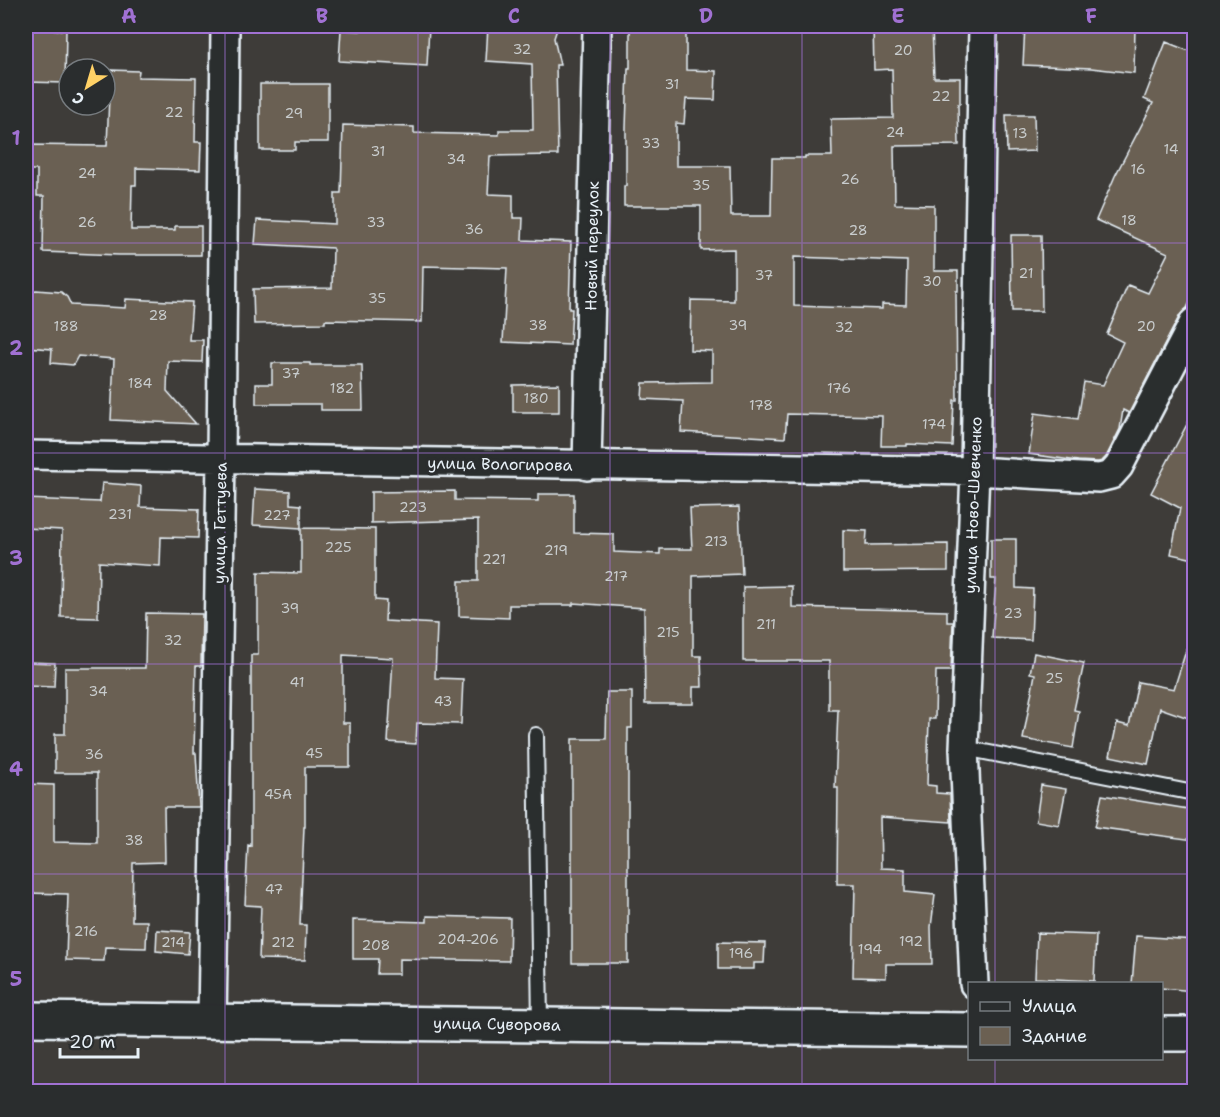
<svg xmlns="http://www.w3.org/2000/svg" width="1220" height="1117" font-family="'Shantell Sans',sans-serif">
<rect width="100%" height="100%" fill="#3e3c39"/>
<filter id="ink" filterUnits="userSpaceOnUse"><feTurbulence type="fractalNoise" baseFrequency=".0167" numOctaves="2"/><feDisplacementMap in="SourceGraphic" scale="12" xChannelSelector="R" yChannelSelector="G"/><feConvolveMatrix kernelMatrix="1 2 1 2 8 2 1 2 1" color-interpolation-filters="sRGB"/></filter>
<g filter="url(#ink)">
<path fill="#6b6052" stroke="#e8f1f8" stroke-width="1.5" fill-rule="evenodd" d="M360 26H429L427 66 339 61 341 30 360 31Z
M488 26H558L554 38 560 65H556L558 155 490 156 488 194 513 195V218H523L522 240 571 242 569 309H572L570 345 503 342 507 268 423 266 422 322 325 320V323L254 324 253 289 332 288 333 248 255 244 257 220 335 224V193H341L343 125 414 127V133L499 135V130H533L532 64 486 61Z
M630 26H686V70L716 71 715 100 686 99 684 124 676 123V166H730L731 216H771L772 158H805V156H832L831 119 893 118 892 69 874 70 873 26H932L934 78H960V104H958L959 145 894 146 895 204 934 205V271H958V291H956L957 400H954L952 446 907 444V446H881L882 416 787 414 785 438 681 432 683 401 642 399 643 383 712 382V351L690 350 691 300 734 301V249L701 250V206H624V186H626V128L628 68H630ZM794 257 907 261 906 305 882 304V309L794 306Z
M1025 26H1135L1134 73 1091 68 1023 65Z
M30 29 66 30 65 83 28 82Z
M1166 42 1194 53V293L1187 308 1180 315 1129 413 1123 410 1120 429 1106 457 1102 461 1098 462 1078 461 1029 454 1035 413 1078 419 1084 382 1103 385 1123 342 1107 334 1128 285 1148 293 1168 253 1096 220 1115 176 1153 103 1144 99Z
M110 70 139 71 138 77 196 78 195 142H201L200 170 136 168V185H132L131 230H175V226H201V255H119L43 252 44 196H37V170H26V145L107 146Z
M260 84H328V142H295V150H260Z
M1006 115H1034L1035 151 1007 152Z
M1011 235H1041L1042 311H1012Z
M36 290 61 292 67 297 71 305 125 308 126 299 192 302 189 340H203L202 362 168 361 167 391 196 424 111 420 114 359 78 356 73 365 51 363 52 349 26 347V298Z
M272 363H310V365H362L363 410H321V404H256V384H272Z
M559 384V412H513V385Z
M1194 411V559L1171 554 1180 508 1151 493Z
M102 483 141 486 140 507 199 509 198 538 161 537 160 566 99 562 98 618 61 617 62 530 26 528V499L100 502Z
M255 489 290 491V504L301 505V528L253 525Z
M455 491V500L538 501V494H574V533L614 534V552L660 554V549H692L690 508 739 507 742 574 693 576V656H701L702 687H693V704H645L644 608 573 603V605H509V618L459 616V581H478V520L371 523V492Z
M301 528 375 529V600L386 601 385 621 437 624 435 678 463 679 461 724 417 723 416 744 388 742 393 658 343 655V723H350V767H305V827H304L300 925H306L305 960 259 959 261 906 245 905 248 845 251 846V655H258V572L301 573Z
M843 530 867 531 866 545 948 544V571L843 572Z
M991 539H1016V588L1033 589 1031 640 992 638 996 579H991Z
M792 586V607L947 611V622H953L951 671H936L935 719H929L927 785 936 786V793L950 794 951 822 880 817 881 868 905 869V892L935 895 931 927 932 964H886V978L853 977 855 884H837L838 788H835L838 710H829V661H743V587Z
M146 613 202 614 201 666H196L194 753H196L199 807H164L165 862 133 863 132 921H147L146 948 105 947 104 961 66 960 68 894 26 893V784L54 785V842L97 843V773H55V734H65V668H145Z
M1190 638 1194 639V720L1160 708 1148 764 1110 756 1117 723 1129 726 1138 682 1174 689Z
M1034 653 1084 663 1074 710 1079 711 1073 748 1023 739 1035 674 1030 673Z
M26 662 55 663 54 687 26 686Z
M607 692H632V728H628V963H572V739H606Z
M1041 785 1066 789 1059 825 1036 821Z
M1102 795 1194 810V840L1095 827Z
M427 916 510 918 509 961 399 959V974H377L378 959H353V920L427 922Z
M157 930 190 932 188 954 156 951Z
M1037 933 1096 935 1094 981 1035 978Z
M1136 936 1194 940V991L1161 988V984H1132Z
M718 942 765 943 764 963H754V969H718Z"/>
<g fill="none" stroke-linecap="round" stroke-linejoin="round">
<defs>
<path id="lane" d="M536 735 540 1025
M964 748 1194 793"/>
<path id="street" d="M26 455 975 471 1099 478 1111 475 1119 466 1194 322
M587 466 597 26
M974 984 964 748 975 471 983 26
M212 1021 221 459 225 26"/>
<path id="secondary" d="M26 1019 970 1030
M1162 1034H1194"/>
</defs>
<use href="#lane" stroke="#e8f1f8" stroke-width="18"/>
<use href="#street" stroke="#e8f1f8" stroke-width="32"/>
<use href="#secondary" stroke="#e8f1f8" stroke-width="38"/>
<use href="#lane" stroke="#2a2d2e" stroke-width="14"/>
<use href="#street" stroke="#2a2d2e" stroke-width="27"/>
<use href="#secondary" stroke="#2a2d2e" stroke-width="33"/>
</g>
</g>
<path fill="none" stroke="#a171d3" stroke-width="1.5" stroke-opacity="0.55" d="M225 26V1092M418 26V1092M610 26V1092M802 26V1092M995 26V984M26 243H1194M26 453H1194M26 664H1194M26 874H1194M995 1058V1092"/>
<g text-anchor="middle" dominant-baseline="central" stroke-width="6" stroke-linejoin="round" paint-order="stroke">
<g font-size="14" fill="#c9cdce">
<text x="522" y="49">32</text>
<text x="903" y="50">20</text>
<text x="672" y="84">31</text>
<text x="941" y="96">22</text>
<text x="174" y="112">22</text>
<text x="294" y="113">29</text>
<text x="895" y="132">24</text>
<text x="1020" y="133">13</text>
<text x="651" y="143">33</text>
<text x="1171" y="149">14</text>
<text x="378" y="151">31</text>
<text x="456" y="159">34</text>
<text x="1138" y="169">16</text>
<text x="87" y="173">24</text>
<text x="850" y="179">26</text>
<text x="701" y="185">35</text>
<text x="1129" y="220">18</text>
<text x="87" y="222">26</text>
<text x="376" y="222">33</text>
<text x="474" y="229">36</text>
<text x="858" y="230">28</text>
<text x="1026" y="273">21</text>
<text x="764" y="275">37</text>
<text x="932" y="281">30</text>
<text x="377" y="298">35</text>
<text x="158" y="315">28</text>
<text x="538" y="325">38</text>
<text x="738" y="325">39</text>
<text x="66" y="326">188</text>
<text x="1146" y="326">20</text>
<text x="844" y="327">32</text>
<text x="291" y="373">37</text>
<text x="140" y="383">184</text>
<text x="342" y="388">182</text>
<text x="839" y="388">176</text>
<text x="536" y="398">180</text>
<text x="761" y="405">178</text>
<text x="934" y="424">174</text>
<text x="413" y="507">223</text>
<text x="120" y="514">231</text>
<text x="277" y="515">227</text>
<text x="716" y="541">213</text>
<text x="338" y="547">225</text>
<text x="556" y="550">219</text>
<text x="494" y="559">221</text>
<text x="616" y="576">217</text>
<text x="290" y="608">39</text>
<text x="1013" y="613">23</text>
<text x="766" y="624">211</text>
<text x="668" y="632">215</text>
<text x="173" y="640">32</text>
<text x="1054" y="678">25</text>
<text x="297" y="682">41</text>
<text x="98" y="691">34</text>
<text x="443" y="701">43</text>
<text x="314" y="753">45</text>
<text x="94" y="754">36</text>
<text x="278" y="794">45А</text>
<text x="134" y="840">38</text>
<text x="274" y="889">47</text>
<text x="86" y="931">216</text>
<text x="468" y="939">204-206</text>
<text x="911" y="941">192</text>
<text x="173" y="942">214</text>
<text x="283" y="942">212</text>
<text x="376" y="945">208</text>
<text x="870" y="949">194</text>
<text x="741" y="953">196</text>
</g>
<g font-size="16" fill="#e8f1f8" stroke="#2a2d2e">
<text transform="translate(592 246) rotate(-89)">Новый переулок</text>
<text transform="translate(500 464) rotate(1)">улица Вологирова</text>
<text transform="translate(973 505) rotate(-88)">улица Ново-Шевченко</text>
<text transform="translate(220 523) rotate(-89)">улица Геттуева</text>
<text transform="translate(497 1024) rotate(1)">улица Суворова</text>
</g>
</g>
<rect width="1220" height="1117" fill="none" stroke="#2a2d2e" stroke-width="66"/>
<rect x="968" y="982" width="195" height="78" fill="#2a2d2e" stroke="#767b7f" stroke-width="1.5"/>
<rect x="980" y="1002" width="30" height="9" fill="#2a2d2e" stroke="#767b7f" stroke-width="1.5"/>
<text x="1022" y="1012" font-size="18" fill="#e8f1f8">Улица</text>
<rect x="980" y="1027" width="30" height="18" fill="#6b6052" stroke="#767b7f" stroke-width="1.5"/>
<text x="1022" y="1042" font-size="18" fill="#e8f1f8">Здание</text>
<g transform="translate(87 87) rotate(217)"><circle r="28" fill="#2a2d2e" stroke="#767b7f" stroke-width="1.5"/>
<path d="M0-4.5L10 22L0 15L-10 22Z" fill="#ffd166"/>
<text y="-9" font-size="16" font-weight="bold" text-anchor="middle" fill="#e8f1f8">С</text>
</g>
<path d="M60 1048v9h78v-9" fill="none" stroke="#e8f1f8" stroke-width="3"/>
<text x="69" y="1048" font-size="18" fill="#e8f1f8" stroke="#2a2d2e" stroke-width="4.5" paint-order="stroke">20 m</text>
<rect x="33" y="33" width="1154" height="1051" fill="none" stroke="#a171d3" stroke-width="2"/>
<g font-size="20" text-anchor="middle" font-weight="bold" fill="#a171d3">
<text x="129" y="23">A</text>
<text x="322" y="23">B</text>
<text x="514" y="23">C</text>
<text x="706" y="23">D</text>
<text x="898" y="23">E</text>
<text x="1091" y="23">F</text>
<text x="16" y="145">1</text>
<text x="16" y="355">2</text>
<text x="16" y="565">3</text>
<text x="16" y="776">4</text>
<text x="16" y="986">5</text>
</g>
</svg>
